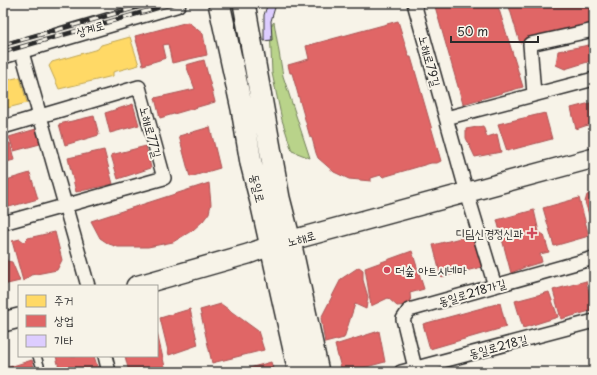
<svg xmlns="http://www.w3.org/2000/svg" width="597" height="375" font-family="'Playpen Sans','Poor Story',sans-serif">
<rect width="100%" height="100%" fill="#f7f3e8"/>
<filter id="ink" filterUnits="userSpaceOnUse"><feTurbulence type="fractalNoise" baseFrequency=".025" numOctaves="2"/><feDisplacementMap in="SourceGraphic" scale="8" xChannelSelector="R" yChannelSelector="G"/><feConvolveMatrix kernelMatrix="1 2 1 2 8 2 1 2 1" color-interpolation-filters="sRGB"/></filter>
<g filter="url(#ink)">
<path fill="#b9d38a" stroke="#727f5a" d="M274 22 283 76 310 158 292 151 282 120 272 73 270 27Z"/>
<path fill="#ffd966" stroke="#bfa554" d="M130 37 139 65 113 72V76L59 89 49 66 52 62 98 49 101 45Z
M20 77 27 103 3 109V81Z
M594 367V372H585V370Z"/>
<path fill="#e06666" stroke="#aa5454" d="M434 3H497L523 87 463 104Z
M508 3H594V24L520 43Z
M398 21 409 57H411L441 161 437 163H431L383 177 381 175 371 178V181L349 179 334 172 318 158 316 153 312 138 310 137 292 73H290L288 65 309 59 306 46Z
M188 22 203 34 207 55 172 63 168 44 163 45 166 58 143 65 135 36Z
M594 44V60L565 69 556 65 558 51Z
M204 60 215 102 160 118 155 98 195 89 186 65Z
M594 102V123L576 129 571 108Z
M133 104 139 125 110 133 105 113Z
M545 113 552 139 507 151 498 124Z
M94 116 99 135 65 145 59 124Z
M483 126 487 137 497 134 501 152 475 157 466 138V129Z
M210 127 220 168 190 177 179 136Z
M36 129 40 144 14 151 9 137Z
M10 143 14 160 3 163V144Z
M146 146 151 168 118 179 111 155Z
M104 150 113 184 76 192 68 158Z
M30 173 38 199 9 207 3 187V181Z
M209 183 211 204 209 213 203 221 193 230 173 242 148 247H118L109 244 100 238 91 221Z
M594 193V230L585 202 587 195Z
M579 198 589 236 554 246 543 208Z
M534 210 539 232 544 235 549 252 540 254 542 262 525 267 511 273 497 220Z
M55 232 62 260 57 270 31 275 23 281 12 241 20 239 24 242 28 238Z
M472 235 482 267 441 277 433 245Z
M5 251 7 261 12 262 20 281 3 285V252Z
M412 251 424 289 410 293 411 305 397 306 388 298 371 306 365 268Z
M359 267 363 270V280L368 297 366 309 355 304 344 338 325 343 321 318 341 279Z
M594 279V297L589 280Z
M586 281 594 310 561 319 553 290Z
M549 292 558 317 523 328 515 301Z
M500 303 506 327 430 349 423 324Z
M221 304 258 331 264 350 212 363 200 310Z
M190 309 198 345 169 355 160 318Z
M379 331 385 362 348 372H342L335 345Z
M157 333 166 371 161 372H129L125 356H157Z
M56 356H94L99 372H60Z
M32 360 35 372H3V369Z
M271 362 274 372H235Z"/>
<path fill="#ddcdff" stroke="#2b2b2b" d="M268 3H278L276 4 271 21 272 40 264 41V15Z"/>
<g fill="none" stroke-linecap="round" stroke-linejoin="round">
<defs>
<path id="service" d="M37 356 42 372"/>
<path id="minor" d="M414 3 467 193 495 286
M21 49 88 286
M534 94 530 44 594 30
M446 118 594 79
M3 127 139 87 164 178 3 223
M105 356 109 372
M401 372 594 321
M416 372 403 319 409 310 594 258"/>
<path id="secondary" d="M3 54 176 3
M136 286 248 254 270 246 594 158
M3 322 19 318"/>
<path id="primary" d="M219 3 242 109 251 163 261 202 299 372
M244 3 279 198 290 241 318 372"/>
</defs>
<use href="#service" stroke="#2b2b2b" stroke-width="10"/>
<use href="#minor" stroke="#2b2b2b" stroke-width="16"/>
<use href="#secondary" stroke="#2b2b2b" stroke-width="22"/>
<use href="#primary" stroke="#2b2b2b" stroke-width="24"/>
<use href="#service" stroke="#f7f3e8" stroke-width="7"/>
<use href="#minor" stroke="#f7f3e8" stroke-width="13"/>
<use href="#secondary" stroke="#f7f3e8" stroke-width="19"/>
<use href="#primary" stroke="#f7f3e8" stroke-width="21"/>
<defs>
<path id="rail" d="M3 45 153 3
M3 52 175 3"/>
</defs>
<use href="#rail" stroke="#2b2b2b" stroke-width="4.5"/>
<use href="#rail" stroke="#f7f3e8" stroke-width="3" stroke-dasharray="9" stroke-linecap="butt"/>
</g>
</g>
<g fill="#d1495b" stroke="#f7f3e8" stroke-width="1.5">
<path d="M530 227h4v4h4v4h-4v4h-4v-4h-4v-4h4z"/>
<circle cx="387" cy="270" r="4"/>
</g>
<g text-anchor="middle" dominant-baseline="central" stroke-width="4" stroke-linejoin="round" paint-order="stroke">
<g font-size="12" fill="#2b2b2b" stroke="#f7f3e8">
<text transform="translate(90 28) rotate(-16)">상계로</text>
<text transform="translate(430 61) rotate(75)">노해로79길</text>
<text transform="translate(151 132) rotate(75)">노해로77길</text>
<text transform="translate(258 188) rotate(76)">동일로</text>
<text transform="translate(301 238) rotate(-15)">노해로</text>
<text transform="translate(472 292) rotate(-16)">동일로218가길</text>
<text transform="translate(498 346) rotate(-15)">동일로218길</text>
</g>
<g font-size="12" fill="#2b2b2b" stroke="#f7f3e8" text-anchor="end">
<text x="523" y="233">디딤신경정신과</text>
<text x="395" y="270" text-anchor="start">더숲 아트시네마</text>
</g>
</g>
<rect width="597" height="375" fill="none" stroke="#f7f3e8" stroke-width="16"/>
<rect x="8" y="8" width="581" height="359" fill="none" stroke="#2b2b2b" stroke-width="1.5" filter="url(#ink)"/>
<rect x="18" y="285" width="140" height="72" fill="#f7f3e8" stroke="#a5a39c"/>
<rect x="26" y="295" width="20" height="12" fill="#ffd966" stroke="#a5a39c"/>
<text x="54" y="305" font-size="12" fill="#2b2b2b">주거</text>
<rect x="26" y="315" width="20" height="12" fill="#e06666" stroke="#a5a39c"/>
<text x="54" y="325" font-size="12" fill="#2b2b2b">상업</text>
<rect x="26" y="335" width="20" height="12" fill="#ddcdff" stroke="#a5a39c"/>
<text x="54" y="345" font-size="12" fill="#2b2b2b">기타</text>
<path d="M451 36v6h87v-6" fill="none" stroke="#2b2b2b" stroke-width="2"/>
<text x="457" y="36" font-size="12" fill="#2b2b2b" stroke="#f7f3e8" stroke-width="3" paint-order="stroke">50 m</text>
</svg>
